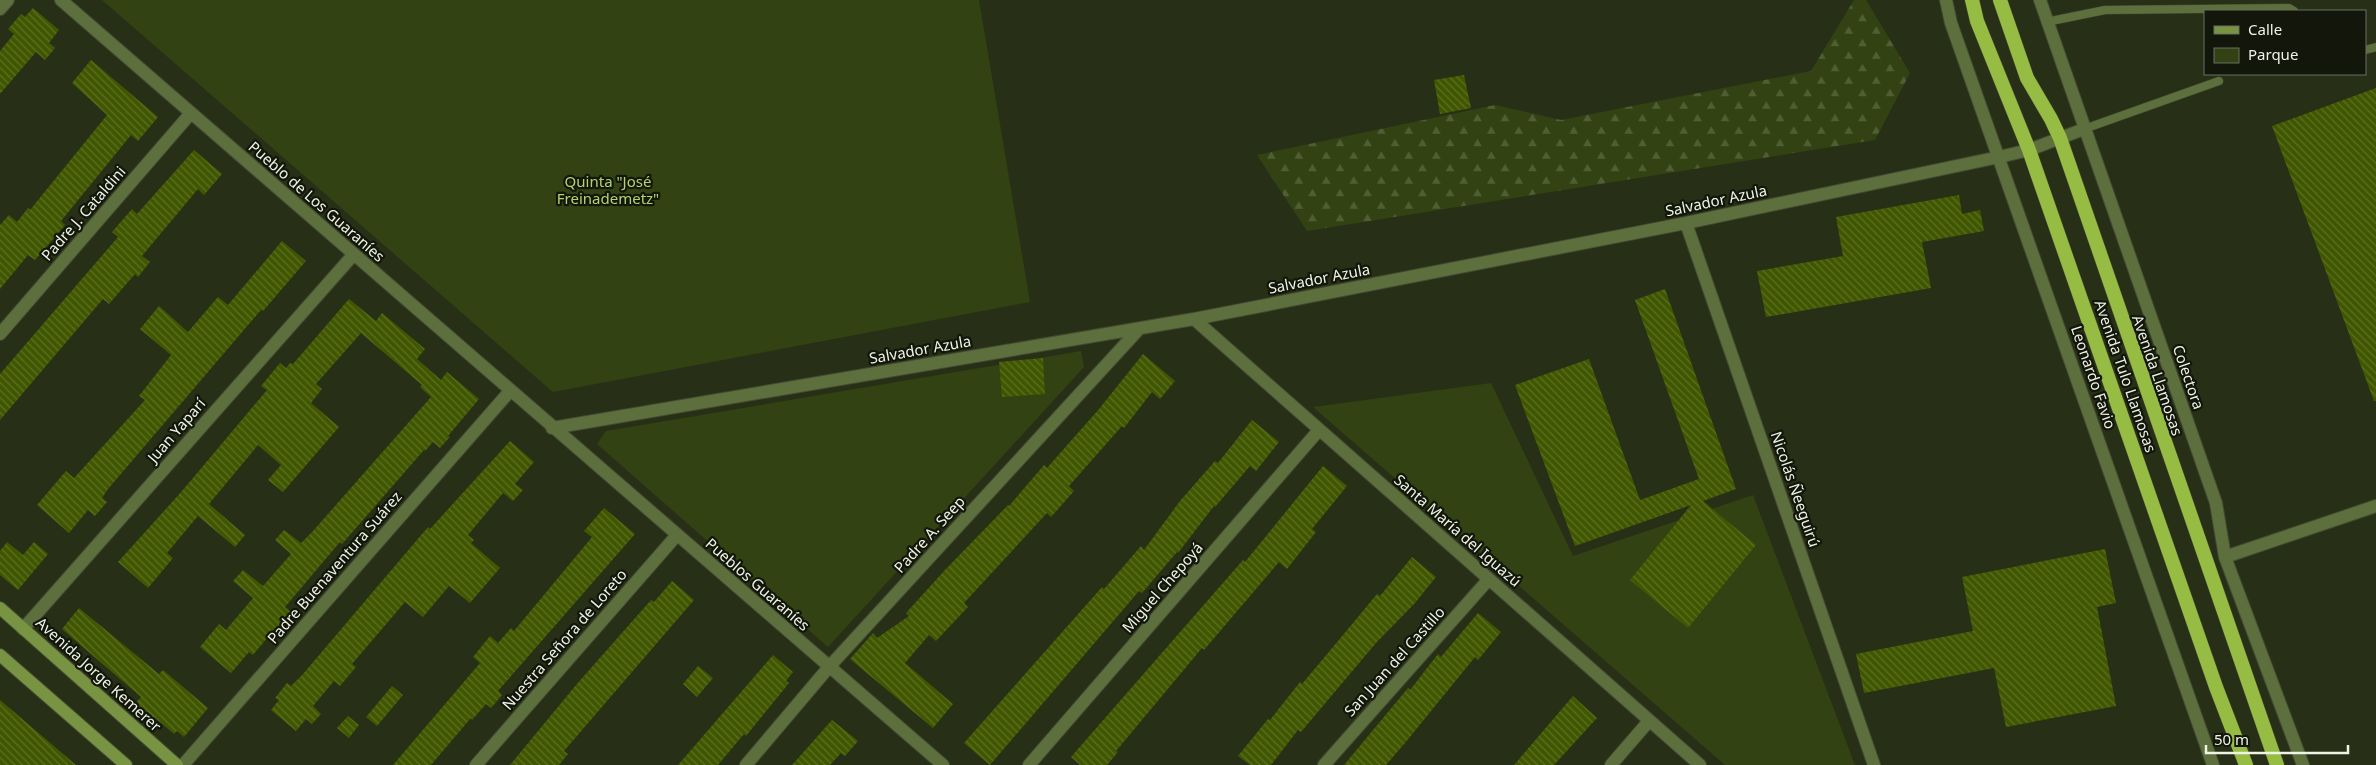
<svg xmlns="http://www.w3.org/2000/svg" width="2376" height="765" font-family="'Noto Sans',sans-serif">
<defs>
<pattern id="forest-firs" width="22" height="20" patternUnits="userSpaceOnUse" patternTransform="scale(1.25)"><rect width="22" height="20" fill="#324212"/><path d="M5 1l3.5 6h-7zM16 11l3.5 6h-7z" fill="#505e34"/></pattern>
<pattern id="building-back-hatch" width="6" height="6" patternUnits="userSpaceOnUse" patternTransform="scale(1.25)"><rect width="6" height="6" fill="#405700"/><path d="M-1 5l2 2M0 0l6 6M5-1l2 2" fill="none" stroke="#5c7025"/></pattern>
</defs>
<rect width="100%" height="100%" fill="#273016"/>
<path fill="url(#forest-firs)" d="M1854 0H1866L1910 73 1875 140 1307 231 1257 155 1495 105 1561 120 1811 71Z"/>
<path fill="#324212" d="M102 0H979L1030 302 553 392Z
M1081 351 1084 367 828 647 597 444 606 431Z
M1491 383 1573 556 1753 495 1855 765H1725L1313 407Z"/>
<path fill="url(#building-back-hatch)" d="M33 8 59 30 49 43 55 48 45 60 36 52 0 94V51L14 34 8 29 21 14 25 17Z
M91 60 158 117 138 141 131 135 61 221 65 225 35 260 28 255 0 289V225L9 215 17 222 28 208 30 210 107 115 72 83Z
M1464 75 1471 108 1440 114 1434 80Z
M2376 88V401H2374L2272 126Z
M194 150 222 174 204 195 198 189 142 256 150 262 138 277 135 274 109 304 103 299 0 420V374L118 237 112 232 132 209 137 214Z
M1959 195 1962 214 1980 210 1984 231 1922 242 1931 288 1766 317 1757 271 1843 256 1836 217Z
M282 241 306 261 263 311 261 310 108 489 102 498 107 502 95 516 88 510 69 533 37 505 66 471 74 478 145 400 139 396 171 355 140 329 159 306 188 332 218 297 228 305Z
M1665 289 1736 489 1703 501 1756 545 1688 628 1630 580 1691 505 1575 546 1515 385 1589 359 1640 500 1699 479 1635 300Z
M349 299 376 321 382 313 425 349 417 359 441 380 447 372 479 399 448 436 450 437 440 448 433 442 425 451 424 450 342 544 340 542 285 607 292 613 280 628 277 626 253 655 249 652 231 673 200 647 219 624 226 630 253 598 233 581 243 570 263 586 291 554 275 540 284 530 301 543 313 531 431 397 420 387 422 385 361 333 316 384 322 389 311 403 339 427 283 492 268 480 281 465 258 445 209 504 245 535 235 547 198 516 167 553 173 558 148 588 118 562 182 491 267 390 261 386 280 363 286 368 290 363 293 364Z
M1143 354 1175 381 1160 399 1152 392 1124 428 1122 426 1069 486 1074 491 1051 517 1047 513 964 603 968 607 936 641 929 635 905 663 953 704 933 728 850 659 873 633 877 638 909 616 906 613 944 571 1008 505 1009 506 1044 465 1047 468 1099 409Z
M1043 358 1045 394 1002 397 999 362Z
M1252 420 1279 442 1256 471 1250 466 1215 507 1214 506 1178 553 1177 552 1142 593 1139 591 990 765 964 743 1102 587 1104 589 1141 546 1144 550 1180 501 1215 461 1218 463Z
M510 441 534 462 515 484 523 490 513 501 503 493 468 535 474 540 471 543 500 568 470 603 449 586 423 617 405 602 352 664 356 667 340 686 334 681 313 706 321 714 312 724 306 719 296 731 271 710 279 700 275 698 287 683 291 686 303 674 428 527 430 529Z
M1323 466 1347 486 1312 529 1316 532 1287 569 1279 562 1204 650 1202 648 1116 751 1118 752 1107 765H1080L1071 757 1243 560 1245 562Z
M604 508 635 534 498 691 502 695 491 708 486 704 472 720 471 718 431 765H393L480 663 473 657 490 636 498 643 511 628 514 631 592 537 584 531Z
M7 542 23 555 34 542 48 554 18 590 0 575V551Z
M2105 549 2116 603 2097 607 2116 706 2006 727 1994 668 1864 693 1856 654 1973 631 1962 577Z
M1412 557 1436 577 1415 603 1376 643 1301 732 1298 730 1271 765H1250L1238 756 1268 719 1270 720 1300 682 1302 684 1353 623 1377 594 1380 596Z
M672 581 694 600 564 751 568 754 559 765H510L576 685 651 600 654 602Z
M79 608 159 674 163 670 208 708 184 737 177 731 174 734 154 717 152 720 134 705 141 697 62 629Z
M1478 613 1501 632 1478 660 1475 657 1405 743 1386 765H1344L1408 688 1410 690 1438 654 1441 657Z
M773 655 793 672 786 681 789 683 746 736 744 734 718 765H678Z
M698 666 713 678 697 697 683 684Z
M392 686 403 695 377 726 366 717Z
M1573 696 1597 718 1554 765H1514Z
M0 700 76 765H0Z
M348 716 359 725 349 738 337 728Z
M832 720 858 741 845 756 841 753 830 765H792Z"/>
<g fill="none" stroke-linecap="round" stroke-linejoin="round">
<defs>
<path id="service" d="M2046 22 2105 10 2289 8 2294 11
M2365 50 2376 47
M2084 129 2219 81"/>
<path id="minor" d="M61 0 943 765
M1946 0 1951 23 2213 765
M2040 0 2216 503 2225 557 2303 765
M0 9 8 0
M1686 223 1874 765
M1194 319 1700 765
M0 334 191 113
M552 428 1194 319 1686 223 1999 157 2029 150 2084 129
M2225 557 2376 506
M23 629 354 254
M183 765 510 391
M476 765 677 535
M746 765 829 667 1140 328
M1029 765 1319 430
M1324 765 1489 579
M1611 765 1649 721"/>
<path id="secondary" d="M0 608 177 765
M0 655 126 765"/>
<path id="trunk" d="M1972 0 1977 21 2029 150 2216 687 2246 765
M2000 0 2027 78 2051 119 2060 138 2277 765"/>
</defs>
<use href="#service" stroke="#434b33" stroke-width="9"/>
<use href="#minor" stroke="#434b33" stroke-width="14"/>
<use href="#secondary" stroke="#434b33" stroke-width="14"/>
<use href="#trunk" stroke="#434b33" stroke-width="15"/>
<use href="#service" stroke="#5d6f3d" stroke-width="8"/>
<use href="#minor" stroke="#5d6f3d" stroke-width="12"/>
<use href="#secondary" stroke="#789342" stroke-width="12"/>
<use href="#trunk" stroke="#96bc43" stroke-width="14"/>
</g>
<g text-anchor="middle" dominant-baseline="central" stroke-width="4.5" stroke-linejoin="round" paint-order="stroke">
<g font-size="15" fill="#b1d56e" stroke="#12160b">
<text x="608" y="181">Quinta "José<tspan x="608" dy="17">Freinademetz"</tspan></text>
</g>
<g font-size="15" fill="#eef4e4" stroke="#12160b">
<text transform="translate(1716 200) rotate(-12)">Salvador Azula</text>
<text transform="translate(317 201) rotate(41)">Pueblo de Los Guaraníes</text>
<text transform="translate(83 213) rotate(-49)">Padre J. Cataldini</text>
<text transform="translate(1319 278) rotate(-11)">Salvador Azula</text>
<text transform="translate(920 349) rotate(-10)">Salvador Azula</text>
<text transform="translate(2158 375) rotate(71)">Avenida Llamosas</text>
<text transform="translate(2126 376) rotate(71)">Avenida Tulo Llamosas</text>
<text transform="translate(2094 377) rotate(71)">Leonardo Favio</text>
<text transform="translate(2189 377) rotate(71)">Colectora</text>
<text transform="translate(176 430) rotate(-49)">Juan Yaparí</text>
<text transform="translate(1796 489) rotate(71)">Nicolás Ñeeguirú</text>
<text transform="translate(1458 530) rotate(41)">Santa María del Iguazú</text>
<text transform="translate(929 534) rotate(-48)">Padre A. Seep</text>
<text transform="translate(334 567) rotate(-49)">Padre Buenaventura Suárez</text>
<text transform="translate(758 584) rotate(41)">Pueblos Guaraníes</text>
<text transform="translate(1162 587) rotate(-49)">Miguel Chepoyá</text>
<text transform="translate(564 639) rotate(-49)">Nuestra Señora de Loreto</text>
<text transform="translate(1394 661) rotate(-48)">San Juan del Castillo</text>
<text transform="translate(99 674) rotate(42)">Avenida Jorge Kemerer</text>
</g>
</g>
<rect x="2204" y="10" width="162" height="65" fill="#12160b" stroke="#6a6f62"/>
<rect x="2214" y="26" width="25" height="8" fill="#789342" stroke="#6a6f62"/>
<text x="2248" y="35" font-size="15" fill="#eef4e4">Calle</text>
<rect x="2214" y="48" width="25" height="15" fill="#324212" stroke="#6a6f62"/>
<text x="2248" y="60" font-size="15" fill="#eef4e4">Parque</text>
<path d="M2206 745v8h142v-8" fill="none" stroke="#eef4e4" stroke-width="2.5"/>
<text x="2214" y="745" font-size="15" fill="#eef4e4" stroke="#12160b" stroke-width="4" paint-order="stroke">50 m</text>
</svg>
